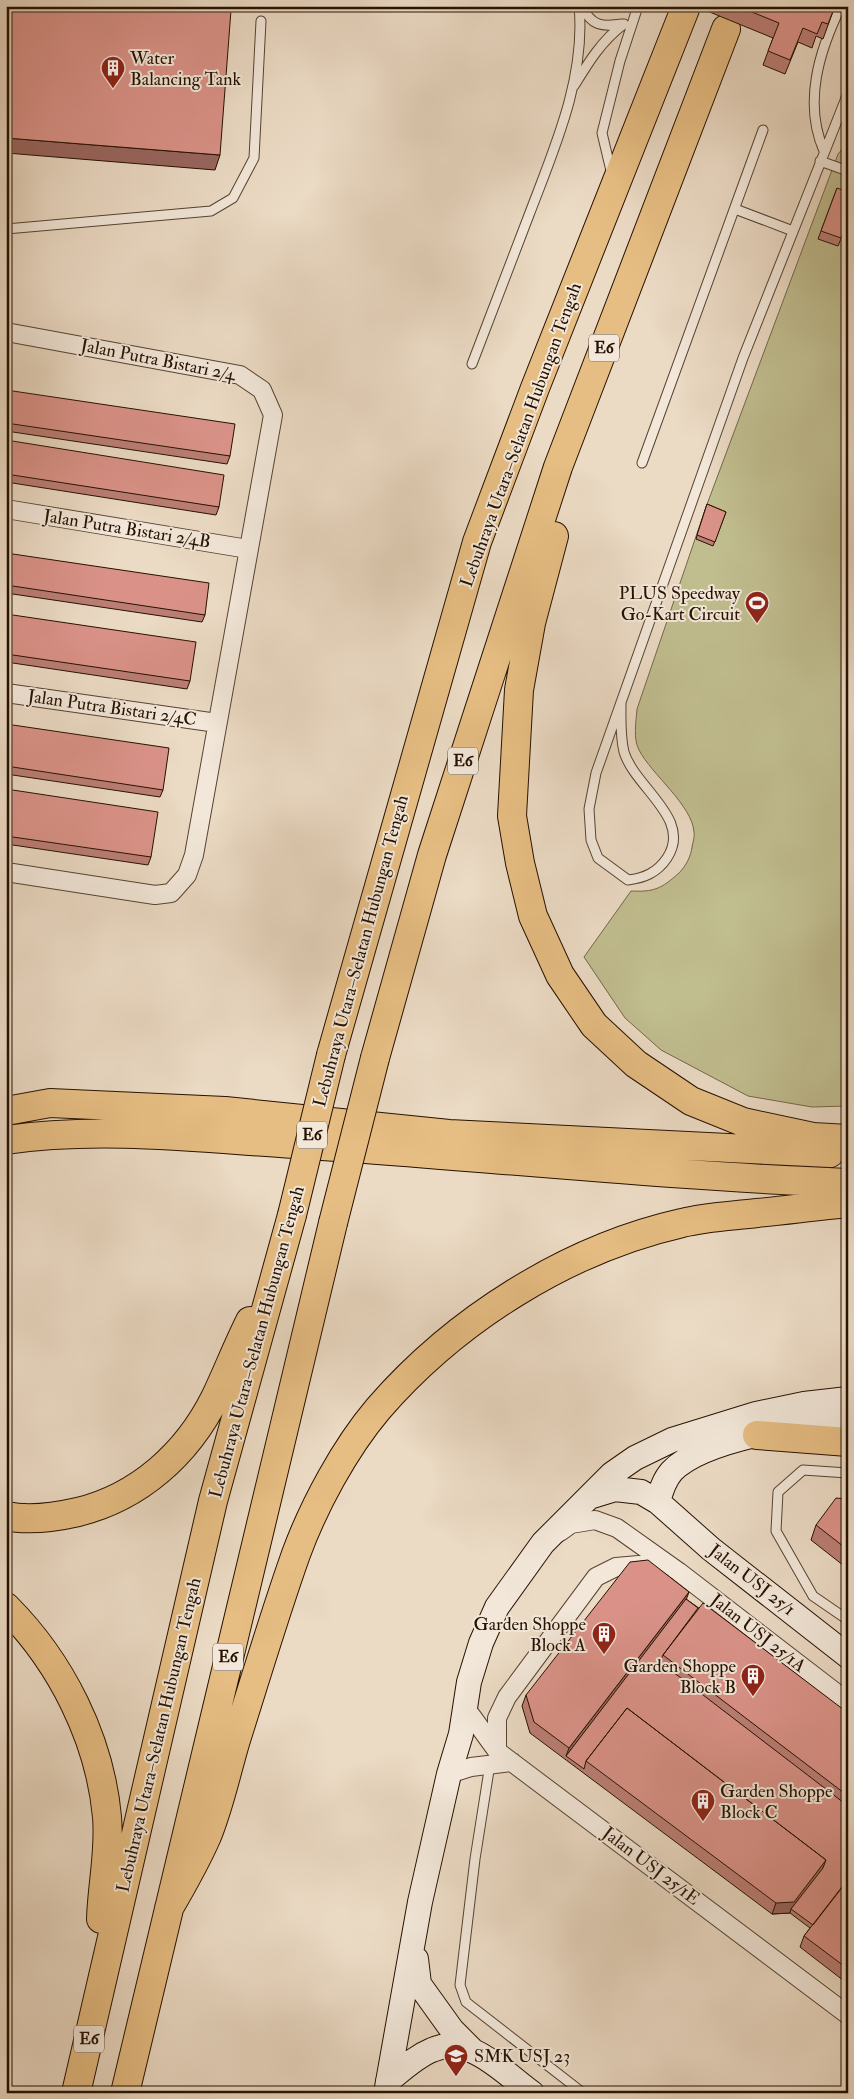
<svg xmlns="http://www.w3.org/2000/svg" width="854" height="2099" font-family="'IM FELL Double Pica',serif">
<rect width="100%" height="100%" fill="#ebdac4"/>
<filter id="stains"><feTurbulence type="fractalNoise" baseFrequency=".004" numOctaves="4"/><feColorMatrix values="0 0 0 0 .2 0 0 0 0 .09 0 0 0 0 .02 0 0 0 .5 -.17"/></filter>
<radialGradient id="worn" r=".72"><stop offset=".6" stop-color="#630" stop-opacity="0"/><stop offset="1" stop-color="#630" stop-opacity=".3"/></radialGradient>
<path fill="#c0bd8f" stroke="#736748" d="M848 143V1106L812 1107 748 1096 661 1050 625 1018 584 957 631 891C654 892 661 889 679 873 686 866 691 856 692 847 693 842 695 836 694 832 692 805 652 775 639 750 633 739 636 722 637 709L706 507 838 154Z"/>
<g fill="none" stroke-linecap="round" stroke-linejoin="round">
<defs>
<path id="lane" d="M582 6C591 26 602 27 622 24
M574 86C588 63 602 40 624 24
M824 151C803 103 819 51 841 6
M820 161 848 171
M612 175 602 133 620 61 638 6
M735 209 793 231
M6 229 211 211 233 198 254 158 261 21
M472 364C491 315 510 265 529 215 554 149 586 78 579 6
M642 463 763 130
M621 702C621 718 620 736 624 752 635 788 693 819 667 858 657 873 644 878 628 880L598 858 591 840 589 809 596 773 743 358 848 93
M848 1473 803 1470 778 1492 776 1531 813 1596 848 1620
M490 1764 475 1859 460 1985 466 2002 583 2093"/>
<path id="street" d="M6 332 240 375 262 390 273 415 194 855 187 875 171 893 155 895 6 872
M6 509 248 549
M6 693 217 723
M560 1532 571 1524 595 1520 617 1528 679 1572 848 1702
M465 1707 497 1751 848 2015
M497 1751V1718L507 1697 596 1577 616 1567 650 1564
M449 1774 471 1767 512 1762"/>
<path id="secondary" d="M589 1497 615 1489 641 1492 658 1502 711 1549 848 1656
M658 1502C661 1490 664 1480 672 1471 704 1438 803 1425 848 1419
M416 1959 419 1984 452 2030 471 2049
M388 2081C402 2070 415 2057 432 2050 469 2033 504 2073 532 2093
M386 2093 420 1902 449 1774 461 1734 469 1682 481 1643 497 1607 543 1543 612 1474 635 1458 672 1440 756 1414 804 1404 848 1399"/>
<path id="highway" d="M554 536 531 623 519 690 512 816 520 863 533 916 560 975 594 1025 636 1064 691 1101 743 1122 813 1137 848 1139
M331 1055 477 542 535 388 685 9
M375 1058 432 855 558 467 726 29
M6 1111 50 1103 225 1111 449 1134 830 1153
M6 1140C99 1126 200 1138 294 1144 478 1156 663 1176 848 1183
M757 1435 848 1442
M6 1516C28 1521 56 1517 78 1512 139 1497 187 1454 215 1398 227 1373 237 1347 250 1321
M6 1607C61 1662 100 1739 107 1817 110 1852 102 1885 101 1919
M169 1908C183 1884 196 1861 207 1836 219 1807 226 1774 235 1743 255 1680 274 1616 296 1554 314 1505 345 1448 378 1409 455 1320 567 1249 682 1223 706 1217 732 1216 757 1213 787 1210 817 1206 848 1203
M76 2093 213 1501 292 1215
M125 2093 333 1223"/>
</defs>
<use href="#lane" stroke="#574331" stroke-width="11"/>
<use href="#street" stroke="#574331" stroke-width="20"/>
<use href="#secondary" stroke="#261100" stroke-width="26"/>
<use href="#highway" stroke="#261100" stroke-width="30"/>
<use href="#lane" stroke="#f2e7d9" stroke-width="9"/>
<use href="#street" stroke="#f2e7d9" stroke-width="18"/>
<use href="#secondary" stroke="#f2e7d9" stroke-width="24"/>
<use href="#highway" stroke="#e6bd82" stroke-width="28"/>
<defs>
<path id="highway-bridge" d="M292 1215 331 1055
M333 1223 375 1058"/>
</defs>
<use href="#highway-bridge" stroke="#261100" stroke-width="30" stroke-linecap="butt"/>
<use href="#highway-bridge" stroke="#e6bd82" stroke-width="28"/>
</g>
<path fill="#bb7e75" stroke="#261100" d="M695 6H835L823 39 816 36 812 48 798 42 785 74 763 65 773 38Z
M837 188 848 222 838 246 818 239Z
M6 390 230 456 227 464 6 431Z
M6 440 219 507 216 515 6 482Z
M707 504 726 512 713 546 696 539Z
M6 553 205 615 202 622 6 593Z
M6 614 190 681 187 689 6 662Z
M6 724 163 790 160 797 6 774Z
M6 789 151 857 148 865 6 844Z
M848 1499V1569L811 1540 816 1525Z
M686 1599 848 1713V1984L800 1947 804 1936 810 1928 790 1913 772 1914 530 1733 522 1706 526 1695Z"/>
<path fill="#99665f" stroke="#261100" d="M6 138 220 155 215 170 6 153Z
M689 1592 685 1603 566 1756 569 1748Z
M826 1860 822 1872 791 1909 790 1913 772 1914 776 1903Z"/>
<path fill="#da9288" stroke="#261100" d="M6 6H182L231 10 220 155 6 138Z
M737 6H835L828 24 822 22 817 34 803 28 790 60 768 51 779 23Z
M837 188 848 192V222L841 238 821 231Z
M6 390 235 424 230 456 6 423Z
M6 440 224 475 219 507 6 474Z
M707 504 726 512 715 542 697 535Z
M6 553 209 583 205 615 6 585Z
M6 614 196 642 190 681 6 654Z
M6 724 169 748 163 790 6 766Z
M6 789 158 812 151 857 6 836Z
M836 1498 848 1499V1550L816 1525Z
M648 1560 689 1592 569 1748 534 1722 526 1695 630 1562Z
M686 1599 698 1608 663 1655 660 1662 848 1806V1880L813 1925 791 1909 823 1868 826 1860 627 1708 586 1761 584 1769 566 1756Z
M703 1603 848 1713V1796L663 1655Z
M627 1708 826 1860 794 1902 776 1903 586 1761Z
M848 1879V1969L804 1936Z"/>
<defs>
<symbol id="building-pin" viewBox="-11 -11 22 30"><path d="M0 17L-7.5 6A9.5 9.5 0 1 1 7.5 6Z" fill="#8f2418" stroke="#f2e7d9"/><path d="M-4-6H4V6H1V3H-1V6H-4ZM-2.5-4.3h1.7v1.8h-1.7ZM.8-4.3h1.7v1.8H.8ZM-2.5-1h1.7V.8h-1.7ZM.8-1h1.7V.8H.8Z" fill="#fff"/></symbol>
<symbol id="stadium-pin" viewBox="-11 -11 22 30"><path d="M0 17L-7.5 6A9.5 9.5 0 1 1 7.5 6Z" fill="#8f2418" stroke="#f2e7d9"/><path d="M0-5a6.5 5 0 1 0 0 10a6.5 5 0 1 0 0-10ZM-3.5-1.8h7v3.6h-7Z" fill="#fff"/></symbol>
<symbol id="school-pin" viewBox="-11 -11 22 30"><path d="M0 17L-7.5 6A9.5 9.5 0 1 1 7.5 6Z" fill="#8f2418" stroke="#f2e7d9"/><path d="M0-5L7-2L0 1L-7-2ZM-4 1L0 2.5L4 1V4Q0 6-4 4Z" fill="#fff"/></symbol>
</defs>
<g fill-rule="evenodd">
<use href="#building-pin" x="99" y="54" width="28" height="38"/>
<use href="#stadium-pin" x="743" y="589" width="28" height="38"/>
<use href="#building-pin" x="590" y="1620" width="28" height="38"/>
<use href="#building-pin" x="739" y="1662" width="28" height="38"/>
<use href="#building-pin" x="689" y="1787" width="28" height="38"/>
<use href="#school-pin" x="442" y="2042" width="28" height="38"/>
</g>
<g text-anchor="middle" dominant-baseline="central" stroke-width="4" stroke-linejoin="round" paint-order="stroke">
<g fill="#f2e7d9" stroke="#635141" stroke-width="1">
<rect x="589" y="334.5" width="30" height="27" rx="4"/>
<rect x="448" y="747.5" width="30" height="27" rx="4"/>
<rect x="297" y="1121.5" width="30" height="27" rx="4"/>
<rect x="213" y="1643.5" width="30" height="27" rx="4"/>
<rect x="74" y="2025.5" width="30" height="27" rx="4"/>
</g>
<g font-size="16" font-weight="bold" fill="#261100">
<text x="604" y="348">E6</text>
<text x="463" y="761">E6</text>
<text x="312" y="1135">E6</text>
<text x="228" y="1657">E6</text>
<text x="89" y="2039">E6</text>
</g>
<g font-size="18" fill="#261100" stroke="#f2e7d9" text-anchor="start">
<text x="130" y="58">Water<tspan x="130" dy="21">Balancing Tank</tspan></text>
<text x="740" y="593" text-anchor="end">PLUS Speedway<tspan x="740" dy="21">Go-Kart Circuit</tspan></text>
<text x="586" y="1624" text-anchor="end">Garden Shoppe<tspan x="586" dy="21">Block A</tspan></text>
<text x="736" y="1666" text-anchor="end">Garden Shoppe<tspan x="736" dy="21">Block B</tspan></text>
<text x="720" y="1791">Garden Shoppe<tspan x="720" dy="21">Block C</tspan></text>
<text x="474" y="2056">SMK USJ 23</text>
</g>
<g font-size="18" fill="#261100" stroke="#f2e7d9">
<text transform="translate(158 360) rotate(11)">Jalan Putra Bistari 2/4</text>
<text transform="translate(521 435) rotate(-70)">Lebuhraya Utara–Selatan Hubungan Tengah</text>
<text transform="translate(127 529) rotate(9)">Jalan Putra Bistari 2/4B</text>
<text transform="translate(112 708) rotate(8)">Jalan Putra Bistari 2/4C</text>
<text transform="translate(361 951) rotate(-75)">Lebuhraya Utara–Selatan Hubungan Tengah</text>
<text transform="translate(257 1342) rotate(-75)">Lebuhraya Utara–Selatan Hubungan Tengah</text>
<text transform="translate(752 1580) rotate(38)">Jalan USJ 25/1</text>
<text transform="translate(758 1633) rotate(38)">Jalan USJ 25/1A</text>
<text transform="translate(159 1735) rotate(-77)">Lebuhraya Utara–Selatan Hubungan Tengah</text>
<text transform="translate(651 1866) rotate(37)">Jalan USJ 25/1E</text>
</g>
</g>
<rect width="854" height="2099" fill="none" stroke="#ebdac4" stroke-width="25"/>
<rect x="8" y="8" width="839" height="2084" fill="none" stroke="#261100" stroke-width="2.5"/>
<rect x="12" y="12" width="829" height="2074" fill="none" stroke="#261100"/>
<rect width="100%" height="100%" filter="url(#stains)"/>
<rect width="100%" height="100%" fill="url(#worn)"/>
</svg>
